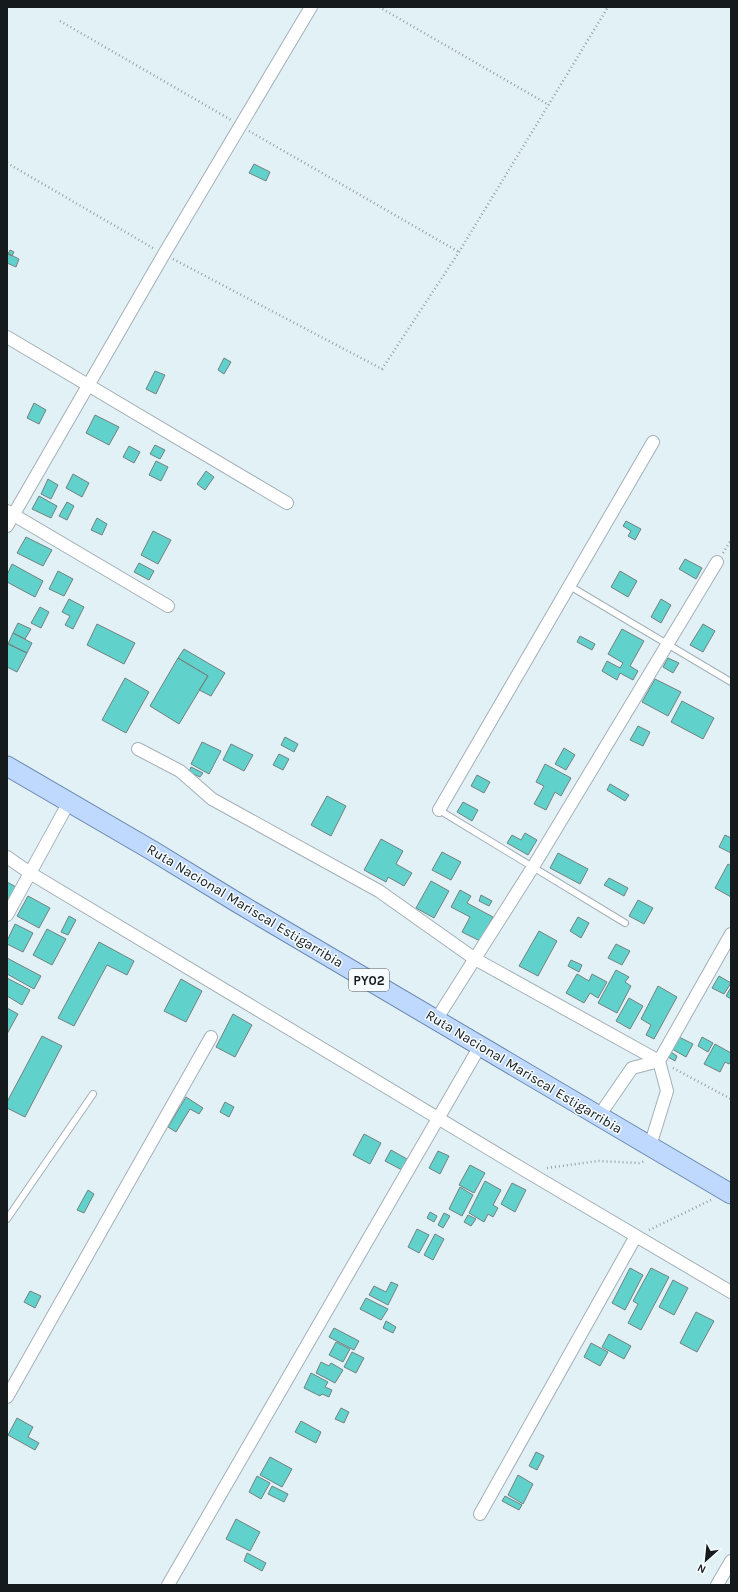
<svg xmlns="http://www.w3.org/2000/svg" width="738" height="1592" font-family="Karla,sans-serif">
<rect width="100%" height="100%" fill="#e2f1f6"/>
<path fill="#61d1cb" stroke="#738180" d="M254 164 270 172 266 181 249 173Z
M10 250 14 252 12 256 8 254Z
M7 253 19 259 16 267 7 263Z
M224 358 231 362 224 374 218 370Z
M155 371 165 375 156 394 146 389Z
M34 403 46 410 39 424 27 418Z
M95 415 119 427 109 445 86 433Z
M155 445 165 450 160 459 150 454Z
M129 446 140 452 134 463 123 457Z
M156 461 168 467 161 481 149 475Z
M206 471 214 477 205 490 197 484Z
M73 474 89 483 82 497 66 488Z
M48 479 58 485 51 499 41 494Z
M39 496 57 506 51 518 32 509Z
M67 502 74 506 67 520 59 516Z
M97 518 107 524 102 535 91 530Z
M626 521 641 529 635 540 628 536 631 531 623 526Z
M153 531 171 540 158 564 141 555Z
M26 537 52 550 43 566 17 553Z
M685 559 702 568 696 579 679 569Z
M139 563 154 571 149 580 134 572Z
M12 564 43 581 35 597 7 582V575Z
M58 571 73 579 64 596 49 589Z
M620 571 637 581 628 597 611 587Z
M69 599 84 607 73 629 65 625 70 616 62 612Z
M661 599 671 605 661 623 651 617Z
M40 607 49 612 41 628 31 623Z
M18 623 31 629 25 639 13 633Z
M97 624 135 643 124 664 87 645Z
M703 624 715 631 703 652 690 645Z
M622 629 644 641 630 666 638 671 633 680 620 673 617 680 602 671 607 661 620 668 623 663 608 654Z
M13 633 32 643 27 653 8 644Z
M580 636 595 644 592 650 577 642Z
M7 643 27 653 17 672 7 667Z
M184 649 225 673 211 696 199 690 208 676 178 658Z
M178 658 208 676 179 724 150 706Z
M668 658 679 663 673 673 663 667Z
M125 678 149 692 126 733 102 720Z
M655 679 681 692 668 716 642 702Z
M682 701 714 718 703 739 671 722Z
M638 726 650 732 643 746 630 740Z
M285 737 298 744 294 752 281 745Z
M202 742 221 751 209 774 191 764Z
M231 744 253 755 244 771 223 760Z
M564 748 575 755 566 770 555 764Z
M279 754 289 759 283 770 273 765Z
M545 764 571 778 561 796 555 792 546 810 534 804 544 786 536 782Z
M191 767 203 773 200 777 189 772Z
M477 775 490 782 484 793 471 786Z
M610 784 629 795 625 801 607 790Z
M327 796 346 806 331 836 311 825Z
M463 802 478 810 472 821 457 812Z
M525 833 537 840 528 855 507 843 512 835 521 840Z
M725 835 731 838V853L719 847Z
M381 839 403 851 396 864 412 873 404 886 388 877 386 882 364 870Z
M442 852 461 862 451 880 432 870Z
M558 853 588 869 580 884 550 868Z
M728 864 731 866V897L715 888Z
M609 878 628 888 624 896 604 885Z
M431 881 449 891 434 918 416 908Z
M7 882 16 887 7 905Z
M460 890 471 896 467 903 493 917 480 941 462 932 470 917 451 907Z
M481 895 492 901 489 906 479 901Z
M28 896 50 908 39 928 17 916Z
M638 900 653 908 644 924 629 916Z
M69 916 76 920 68 935 61 932Z
M578 917 589 923 581 938 570 931Z
M15 924 33 933 23 952 7 944V941Z
M47 929 66 939 52 965 33 955Z
M539 931 557 941 538 976 519 966Z
M99 942 134 961 127 975 107 965 74 1026 58 1018Z
M616 944 630 951 622 965 608 958Z
M7 958 41 976 34 989 7 974Z
M571 960 582 965 579 972 568 966Z
M616 970 629 977 625 982 631 986 617 1013 598 1003Z
M577 974 589 981 592 974 607 982 598 998 590 993 584 1003 566 993Z
M719 976 731 983 724 994 712 988Z
M7 978 30 990 22 1005 7 996Z
M181 979 202 991 186 1022 164 1011Z
M658 986 677 997 654 1039 646 1035 651 1025 641 1019Z
M731 987V999L726 996Z
M629 998 643 1006 630 1029 616 1021Z
M7 1008 18 1014 7 1034Z
M233 1014 252 1025 235 1057 216 1047Z
M42 1036 62 1046 25 1117 7 1108V1102Z
M679 1037 693 1044 686 1057 672 1049Z
M702 1037 713 1043 708 1052 698 1046Z
M715 1044 731 1053V1061L729 1064 725 1062 720 1072 704 1064Z
M671 1052 677 1056 675 1061 668 1057Z
M186 1097 203 1108 199 1114 190 1109 176 1132 168 1127Z
M225 1102 234 1107 229 1117 220 1112Z
M364 1134 381 1143 370 1164 353 1155Z
M391 1150 407 1159 402 1170 385 1161Z
M438 1151 449 1156 440 1174 429 1168Z
M470 1165 485 1173 474 1193 459 1185Z
M485 1181 501 1190 493 1205 498 1208 493 1217 488 1214 484 1222 469 1213Z
M512 1183 526 1190 515 1212 501 1204Z
M460 1187 473 1195 462 1216 449 1209Z
M88 1190 94 1194 84 1213 77 1210Z
M430 1212 437 1216 434 1222 427 1218Z
M444 1213 450 1216 443 1228 438 1225Z
M468 1215 476 1219 471 1226 464 1222Z
M417 1229 429 1235 419 1253 408 1247Z
M435 1234 444 1239 433 1260 424 1255Z
M630 1268 643 1275 625 1310 612 1303Z
M651 1268 669 1277 641 1330 628 1323 638 1304 633 1301Z
M673 1280 688 1288 674 1315 659 1307Z
M391 1282 398 1285 388 1305 369 1295 374 1286 386 1292Z
M30 1291 41 1296 35 1308 24 1302Z
M366 1298 388 1309 381 1320 360 1309Z
M696 1312 714 1321 697 1352 680 1343Z
M386 1321 396 1327 393 1333 383 1328Z
M334 1328 359 1341 354 1350 329 1337Z
M609 1334 631 1346 624 1359 602 1347Z
M336 1342 350 1349 343 1362 329 1355Z
M591 1343 608 1352 600 1366 584 1357Z
M352 1352 364 1358 356 1373 344 1367Z
M321 1362 329 1366 331 1363 343 1370 335 1383 316 1373Z
M311 1373 328 1382 325 1387 332 1390 329 1397 322 1394 320 1396 304 1388Z
M341 1408 349 1412 344 1423 335 1419Z
M17 1418 33 1427 28 1437 39 1443 35 1450 8 1435Z
M301 1421 321 1432 316 1443 295 1432Z
M536 1452 544 1456 537 1470 529 1466Z
M270 1457 292 1469 282 1487 260 1475Z
M518 1475 533 1484 523 1504 508 1495Z
M257 1476 270 1483 261 1499 249 1492Z
M272 1486 288 1494 284 1502 268 1494Z
M505 1496 522 1505 519 1510 502 1501Z
M236 1519 260 1532 250 1551 226 1539Z
M247 1553 266 1563 262 1571 244 1561Z"/>
<g fill="none" stroke-linecap="round" stroke-linejoin="round">
<defs>
<path id="lane" d="M568 585 731 682
M439 810 625 923
M7 1219 93 1094"/>
<path id="street" d="M7 337 287 503
M7 511 168 606
M7 526 164 254 311 7
M138 749 180 771 212 799 379 891 475 959 659 1061 667 1091 650 1146
M439 810 653 442
M7 857 30 873 526 1171 731 1292
M7 915 69 802
M436 1020 533 867 717 562
M599 1116 632 1068 659 1061 731 934
M7 1397 211 1037
M480 1514 636 1236
M168 1585 480 1046
M717 1585 731 1561"/>
<path id="primary" d="M7 766 153 851 238 903 731 1194"/>
</defs>
<use href="#lane" stroke="#a3b0b6" stroke-width="8"/>
<use href="#street" stroke="#a3b0b6" stroke-width="14"/>
<use href="#primary" stroke="#6786ae" stroke-width="21"/>
<path stroke="#95a1a4" stroke-width="2.5" stroke-dasharray="1 3" stroke-linecap="butt" d="M379 7 549 105
M60 21 231 120
M249 131 459 252
M7 163 153 248
M173 259 382 369 459 252 608 7
M723 553 731 540
M673 1068 731 1099
M547 1168 598 1161 639 1163 645 1161
M649 1230 711 1200"/>
<use href="#lane" stroke="#fff" stroke-width="6"/>
<use href="#street" stroke="#fff" stroke-width="12"/>
<use href="#primary" stroke="#bed9fd" stroke-width="19"/>
</g>
<g text-anchor="middle" dominant-baseline="central" stroke-width="3" stroke-linejoin="round" paint-order="stroke">
<rect fill="#f6fcfe" stroke="#585e60" stroke-width="1" x="349" y="969" width="40" height="22" rx="3"/>
<g font-size="13" font-weight="bold" fill="#151b1c">
<text x="369" y="980">PY02</text>
</g>
<g font-size="14" fill="#151b1c" stroke="#f6fcfe">
<text transform="translate(245 906) rotate(31)">Ruta Nacional Mariscal Estigarribia</text>
<text transform="translate(524 1072) rotate(31)">Ruta Nacional Mariscal Estigarribia</text>
</g>
</g>
<rect width="738" height="1592" fill="none" stroke="#151b1c" stroke-width="16"/>
<g transform="translate(706 1560) rotate(207)" stroke="#f6fcfe" stroke-width="3" paint-order="stroke">
<path d="M0-3L7 15L0 10L-7 15Z" fill="#151b1c"/>
<text y="-6" font-size="11" font-weight="bold" text-anchor="middle" fill="#151b1c">N</text>
</g>
</svg>
